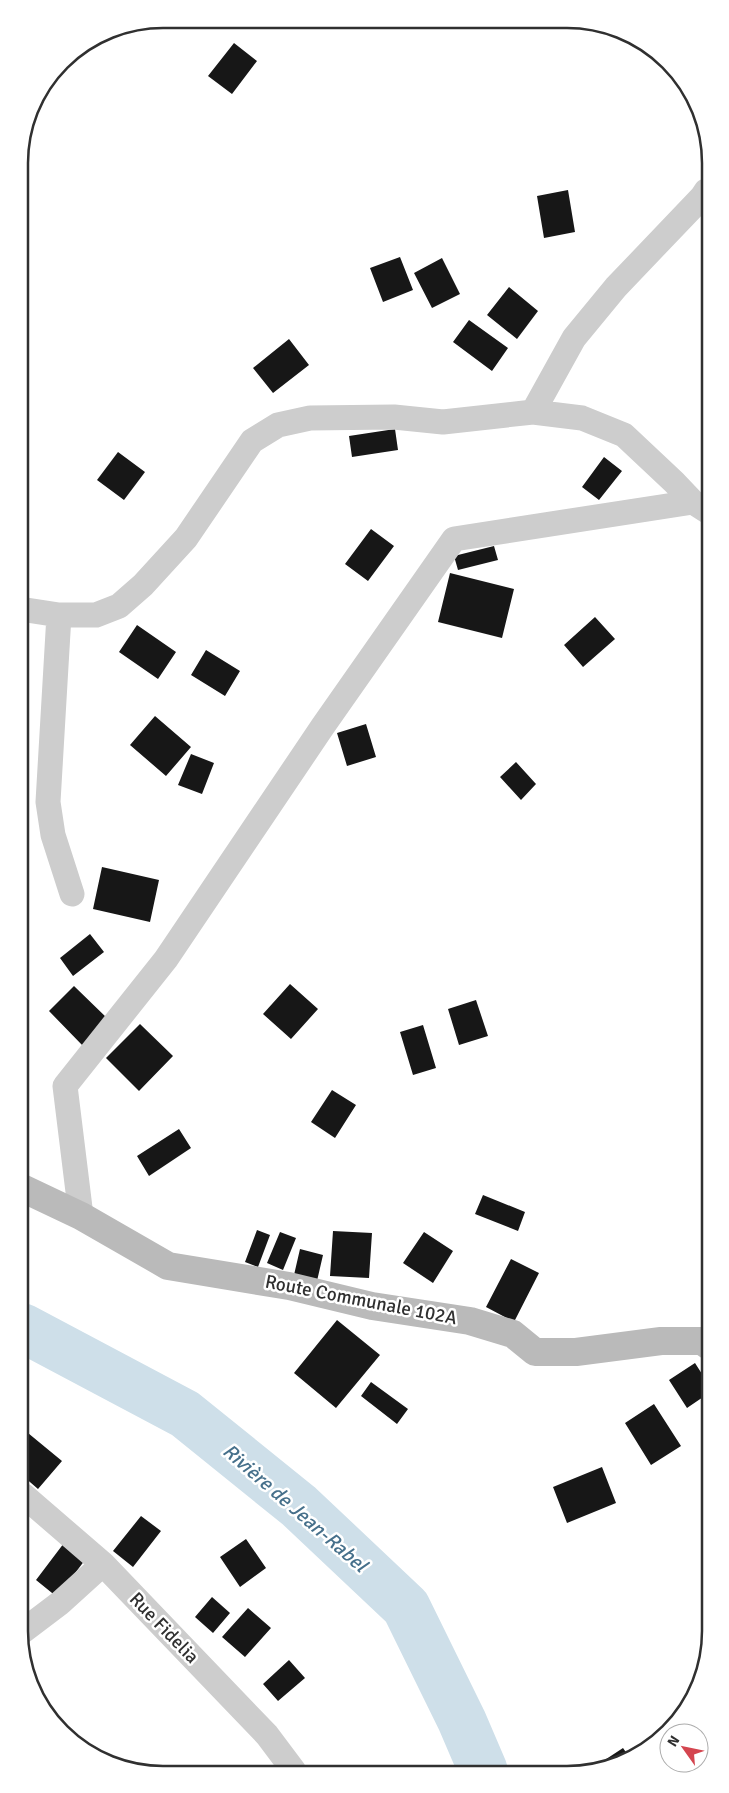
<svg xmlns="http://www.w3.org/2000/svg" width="729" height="1793" font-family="Signika,sans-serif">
<rect width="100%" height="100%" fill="#fff"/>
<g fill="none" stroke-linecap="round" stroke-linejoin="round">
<path stroke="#cedfe9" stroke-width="49" d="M23 1328 185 1414 299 1506 406 1607 462 1721 483 1770"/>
</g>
<path fill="#171717" d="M234 43 257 61 232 94 208 76Z
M568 190 575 232 544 238 537 196Z
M400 257 413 290 383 302 370 268Z
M442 258 460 294 432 308 414 273Z
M509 287 538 311 517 339 487 315Z
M469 320 508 348 492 371 453 342Z
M289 339 309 365 273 393 253 368Z
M395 429 398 450 352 457 349 436Z
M118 452 145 472 124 500 97 480Z
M604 457 622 471 599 500 582 487Z
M371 529 394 546 368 581 345 564Z
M494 546 498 560 458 570 454 556Z
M450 573 514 589 502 638 438 622Z
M595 617 615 639 583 667 564 645Z
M137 625 176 652 158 679 119 652Z
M206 650 240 671 225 696 191 675Z
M155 716 191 747 166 776 130 745Z
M366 724 376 757 347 766 337 733Z
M191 754 214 763 202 794 178 785Z
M516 762 536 784 521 800 500 777Z
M102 867 159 880 150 922 93 909Z
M90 934 104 952 73 976 60 958Z
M290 984 318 1009 291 1039 263 1014Z
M74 986 109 1020 83 1046 49 1011Z
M476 1000 488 1036 459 1045 448 1009Z
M140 1024 173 1056 139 1091 106 1058Z
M423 1025 436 1068 413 1075 400 1032Z
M332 1090 356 1105 335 1138 311 1122Z
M179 1129 191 1148 149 1176 137 1156Z
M709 1174V1199H703L701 1175Z
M483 1195 525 1212 518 1231 475 1214Z
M257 1230 270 1235 258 1267 245 1262Z
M333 1231 372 1233 369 1278 330 1276Z
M280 1232 296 1238 283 1270 267 1263Z
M424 1232 453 1251 433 1283 403 1263Z
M300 1249 323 1255 317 1281 294 1275Z
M511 1259 539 1273 514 1322 486 1307Z
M337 1320 380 1355 336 1408 294 1373Z
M695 1363 709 1385V1393L687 1408 669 1380Z
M371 1382 408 1409 397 1424 361 1396Z
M654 1404 681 1446 651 1465 625 1423Z
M28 1433 62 1461 38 1489 23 1476V1439Z
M602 1467 616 1503 567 1523 553 1487Z
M141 1516 161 1531 133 1567 113 1551Z
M246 1539 266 1568 240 1587 220 1557Z
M64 1543 85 1560 57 1597 36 1580Z
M212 1597 230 1613 213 1633 195 1617Z
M248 1608 271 1628 245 1657 222 1637Z
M289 1660 305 1678 278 1701 263 1684Z
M623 1748 630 1758 604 1769H591Z"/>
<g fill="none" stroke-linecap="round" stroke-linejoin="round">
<path stroke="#cdcdcd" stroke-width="25" d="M533 412 574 338 616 287 702 197 706 191
M20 609 59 615H96L119 606 143 585 186 538 252 441 278 425 310 418 394 417 443 422 533 412 582 418 624 435 674 482 693 502
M59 615 48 802 53 835 72 894
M81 1216 65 1086 166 959 323 726 454 539 693 502 707 511
M23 1495 103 1564 267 1735 294 1771
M23 1631 60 1603 103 1564"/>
<path stroke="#bababa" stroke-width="28" d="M22 1188 81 1216 168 1266 289 1286 372 1306 470 1321 513 1334 535 1352H576L661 1341H702L709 1346"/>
</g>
<g text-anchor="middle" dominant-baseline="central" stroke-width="5" stroke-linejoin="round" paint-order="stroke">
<g font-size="19" fill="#303030" stroke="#fff">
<text transform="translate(361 1300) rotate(11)">Route Communale 102A</text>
<text transform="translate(164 1628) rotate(46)">Rue Fidelia</text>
</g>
<g font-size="20" font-style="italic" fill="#46708b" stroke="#fff">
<text transform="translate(295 1508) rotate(41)">Rivière de Jean-Rabel</text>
</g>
</g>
<path d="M0 0H729V1793H0ZM163 28H567A135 135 0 0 1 702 163V1631A135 135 0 0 1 567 1766H163A135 135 0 0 1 28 1631V163A135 135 0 0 1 163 28Z" fill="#fff" fill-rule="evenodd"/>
<path fill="none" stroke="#303030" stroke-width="2.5" d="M163 28H567A135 135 0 0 1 702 163V1631A135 135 0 0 1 567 1766H163A135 135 0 0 1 28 1631V163A135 135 0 0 1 163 28Z"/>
<g transform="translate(684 1748) rotate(303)"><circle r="24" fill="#ffffff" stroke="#acacac"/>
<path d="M0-4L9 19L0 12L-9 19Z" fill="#d4454f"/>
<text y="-8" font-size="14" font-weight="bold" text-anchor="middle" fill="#303030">N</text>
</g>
</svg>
